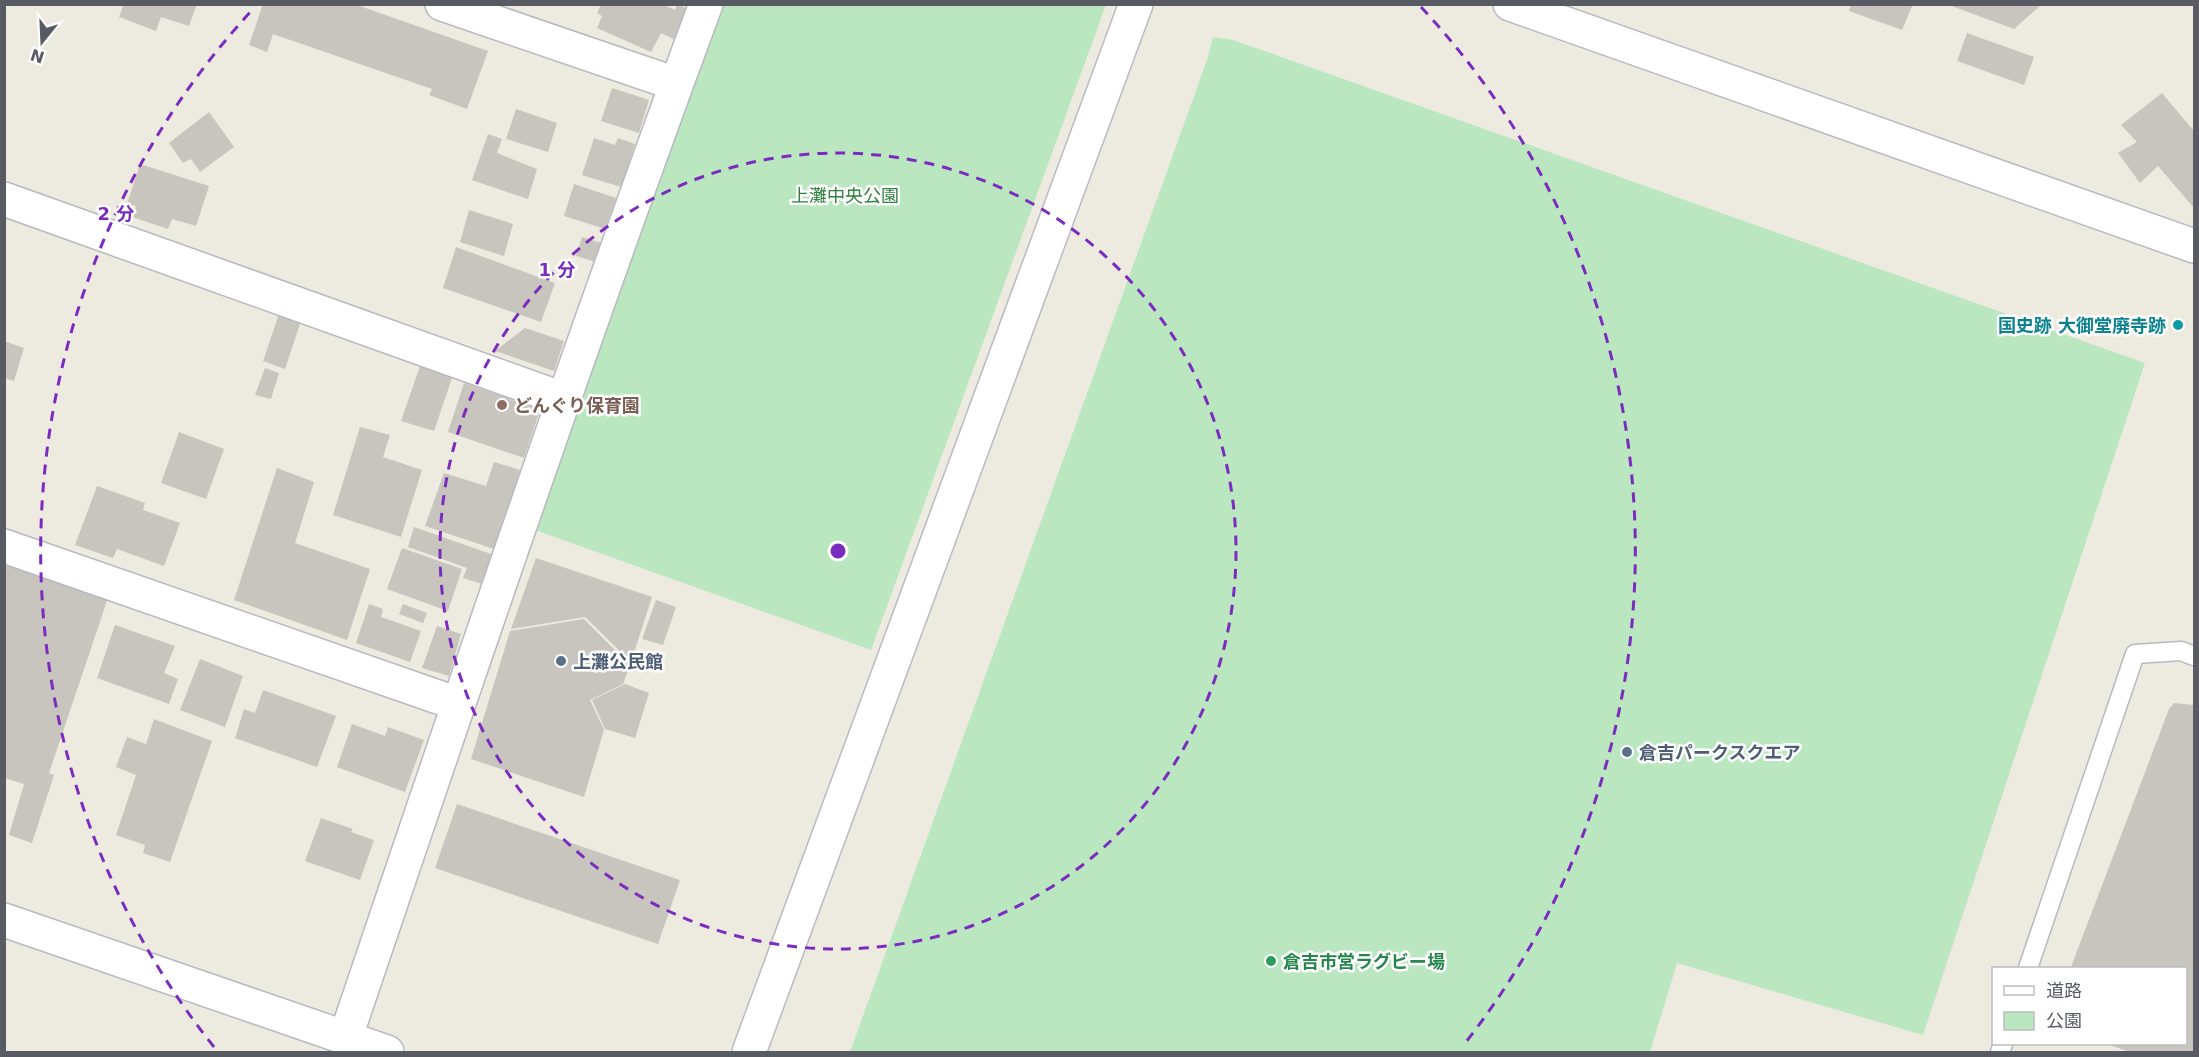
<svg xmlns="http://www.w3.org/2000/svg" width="2199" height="1057" font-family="'DejaVu Sans','Noto Sans JP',sans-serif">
<rect width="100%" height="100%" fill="#edebe0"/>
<path fill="#bae6c0" d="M720 5H1106L871 650 535 530Z
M1213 37 1233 40 2145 363 1923 1035 1677 963 1650 1052H850L1207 60Z"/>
<path fill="#c7c5bd" d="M124 4H197L189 26 161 17 156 31 119 17Z
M263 4H354L488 51 467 109 429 95 432 89 273 34 267 52 249 45Z
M601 4H661L675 10 677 5 690 9 677 41 661 33 651 52 597 28 602 16 597 13Z
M1851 4H1913L1902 30 1849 11Z
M1949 5H2039L2040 6 2014 29Z
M1967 33 2034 57 2024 85 1957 61Z
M612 88 649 100 639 133 601 121Z
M2162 93 2194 131V208L2158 166 2140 183 2118 153 2137 142 2121 125Z
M516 109 557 123 548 152 506 139Z
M209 112 234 147 200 172 191 159 183 163 169 143Z
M488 134 502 139 497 153 537 169 528 199 472 180Z
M594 138 615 145 618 138 635 144 621 187 582 175Z
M140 164 209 186 196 226 172 219 168 229 132 217 136 206 127 204Z
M574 184 616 198 605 229 564 216Z
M469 210 513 224 504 256 460 242Z
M582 237 605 244 599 263 576 256Z
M456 247 555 283 541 322 443 288Z
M279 314 301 321 285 369 263 361Z
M525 328 564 341 554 371 495 351Z
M4 341 24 348 14 381 4 378Z
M421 363 453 375 434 431 401 421Z
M265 368 279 373 271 399 255 395Z
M464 383 540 410 524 458 448 432Z
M360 427 390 435 383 457 422 470 401 537 333 515Z
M179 432 224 449 206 499 161 483Z
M494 462 520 470 494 549 425 526 444 473 486 486Z
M277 468 314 482 295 543 370 569 347 640 234 600Z
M97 486 145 503 143 510 180 523 164 566 117 549 113 558 75 545Z
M414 527 491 554 482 584 463 578 467 568 408 547Z
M402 548 462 569 448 611 387 589Z
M536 558 652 597 631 662 585 617 511 629Z
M4 563 108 598 49 773 54 775 32 843 9 835 24 784 4 778Z
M656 600 676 607 663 645 642 639Z
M369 604 383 609 381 617 421 631 410 662 356 643Z
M403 604 427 613 423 623 399 614Z
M584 619 630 665 623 684 590 700 604 730 584 797 471 759 510 631Z
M115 625 175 646 164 673 178 679 169 704 97 678Z
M437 626 461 634 449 676 422 668Z
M200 659 243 676 225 727 180 710Z
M625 684 649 693 635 738 605 729 592 700Z
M263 690 336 716 317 767 235 738 244 709 255 713Z
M2174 703 2194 705V1052H2131L2106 1044H2186V968L2071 967 2169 709Z
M154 719 212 741 170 862 143 853 145 845 116 835 136 775 116 767 127 737 146 744Z
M352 724 385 736 388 727 424 740 405 792 337 767Z
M457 804 680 880 658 944 435 868Z
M321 818 353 829 351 832 374 840 360 880 305 861Z"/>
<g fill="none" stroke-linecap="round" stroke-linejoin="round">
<defs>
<path id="lane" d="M2028 968 2135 654 2181 651 2194 656
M2000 1052 2003 1044"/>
<path id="street" d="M442 4 676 84
M4 199 563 399
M4 546 458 704
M345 1039C462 693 579 347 706 4"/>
<path id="secondary" d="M1510 4 2194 246
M4 920 387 1052
M749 1052 1136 4"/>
</defs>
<use href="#lane" stroke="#b8b9c0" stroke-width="21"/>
<use href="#street" stroke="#b8b9c0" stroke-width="36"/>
<use href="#secondary" stroke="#b9bbc3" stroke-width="36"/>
<use href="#lane" stroke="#fff" stroke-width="18"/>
<use href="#street" stroke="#fff" stroke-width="33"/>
<use href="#secondary" stroke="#fff" stroke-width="33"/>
</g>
<g fill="none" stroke="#7b2cbf" stroke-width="3" stroke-dasharray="10 8">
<circle cx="838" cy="551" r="398"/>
<path d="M214 1047A797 797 0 0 1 255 7M1421 7A797 797 0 0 1 1462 1047"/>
</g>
<circle fill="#0f9aa8" stroke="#fff" stroke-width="2" cx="2178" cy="325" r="6"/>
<circle fill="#8d6e63" stroke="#fff" stroke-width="2" cx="502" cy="405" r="6"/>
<g fill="#5c6f8a" stroke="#fff" stroke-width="2">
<circle cx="561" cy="661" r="6"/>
<circle cx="1627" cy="752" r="6"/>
</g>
<circle fill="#2e9e5b" stroke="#fff" stroke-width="2" cx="1271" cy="961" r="6"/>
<g text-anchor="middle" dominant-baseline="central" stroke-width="5" stroke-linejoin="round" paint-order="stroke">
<g font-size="18" fill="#30823e" stroke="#fff">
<text x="845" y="195">上灘中央公園</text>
</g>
<g font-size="18" font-weight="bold" fill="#0d838f" stroke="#fff" text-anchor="end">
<text x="2166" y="325">国史跡 大御堂廃寺跡</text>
</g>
<g font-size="18" font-weight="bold" fill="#785e54" stroke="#fff" text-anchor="start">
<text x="514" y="405">どんぐり保育園</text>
</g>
<g font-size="18" font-weight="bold" fill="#4e5e75" stroke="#fff" text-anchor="start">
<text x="573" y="661">上灘公民館</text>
<text x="1639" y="752">倉吉パークスクエア</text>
</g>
<g font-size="18" font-weight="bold" fill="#27864d" stroke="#fff" text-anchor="start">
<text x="1283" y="961">倉吉市営ラグビー場</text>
</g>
</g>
<circle cx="838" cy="551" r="9" fill="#7b2cbf" stroke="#fff" stroke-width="3"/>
<g font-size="18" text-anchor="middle" font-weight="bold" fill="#7b2cbf" stroke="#fff" stroke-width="5" stroke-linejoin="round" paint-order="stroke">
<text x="116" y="220">2 分</text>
<text x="557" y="276">1 分</text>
</g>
<rect width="2199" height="1057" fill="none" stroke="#595b62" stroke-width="12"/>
<rect x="1992" y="967" width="195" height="78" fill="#ffffff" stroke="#bdbdc0" stroke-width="1.5"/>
<rect x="2004" y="986" width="30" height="9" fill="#ffffff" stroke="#bdbdc0" stroke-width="1.5"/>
<text x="2046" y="997" font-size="18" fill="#595b62">道路</text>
<rect x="2004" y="1012" width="30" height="18" fill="#bae6c0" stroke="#bdbdc0" stroke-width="1.5"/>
<text x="2046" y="1027" font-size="18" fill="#595b62">公園</text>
<g transform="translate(42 42) rotate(198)" stroke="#ffffff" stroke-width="4.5" paint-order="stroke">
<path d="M0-4.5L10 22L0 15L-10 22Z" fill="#595b62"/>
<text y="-9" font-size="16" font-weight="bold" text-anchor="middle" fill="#595b62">N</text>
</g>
</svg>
